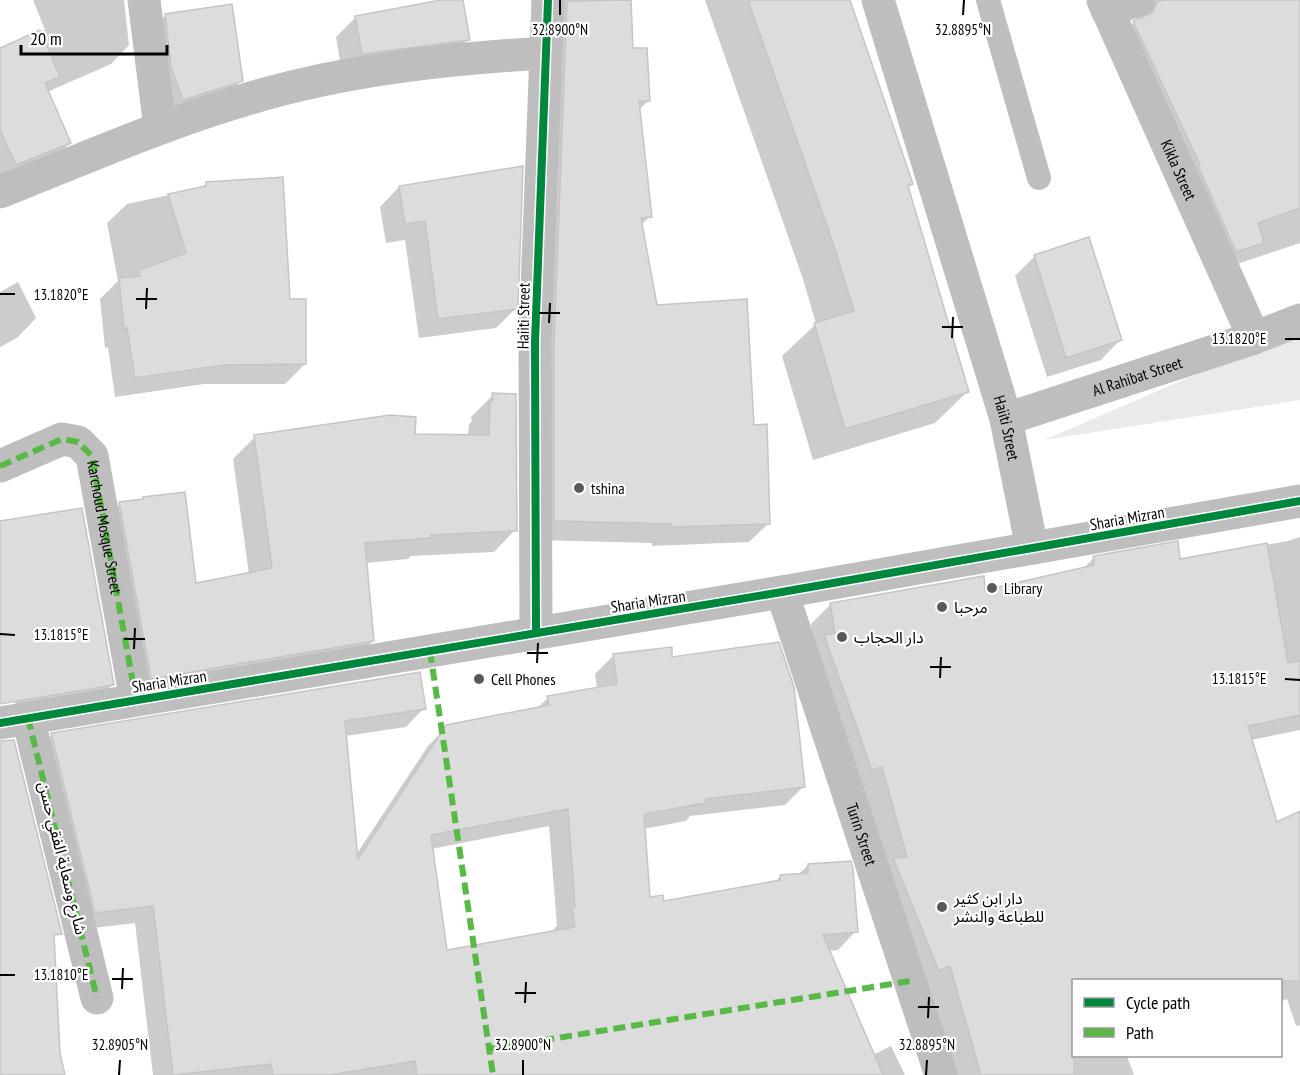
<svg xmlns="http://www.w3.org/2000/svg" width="1300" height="1075" font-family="'PT Sans Narrow','Noto Sans Arabic',sans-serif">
<rect width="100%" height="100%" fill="#fff"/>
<path fill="#eaeaea" d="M1300 334V400L1044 440 1255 349Z"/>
<path fill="#0003" fill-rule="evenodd" d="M33 0H124L129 45 111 64 47 92 70 143 52 161 0 182V50L45 30Z
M449 0H461L468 39 448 59 342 73 336 37 355 18Z
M562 0H630L632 50 649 100 639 110 650 216 641 225 656 307 769 523 749 542 652 546V543L536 540Z
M705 0H848L911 184 907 188 968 391 935 423 813 460 782 356 816 324 803 279Z
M1112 0H1300V243L1216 271 1115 42 1134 23 1138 21 1137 14Z
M165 16 242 80 222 100 164 119 146 35Z
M207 183 289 301 305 364 285 384H204L115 397 108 347 105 348 100 299 118 281 107 223 127 204 202 188Z
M399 187 516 308 496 328 419 338 405 240 386 243 380 207Z
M1035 256 1120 340 1101 360 1047 377 1015 276Z
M18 282 36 318 17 338 0 347V292Z
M493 395 515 530 494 552 411 556 408 559 366 563 373 641 351 663 130 700 98 526 120 504 141 501 143 498 195 585 249 574 233 459 255 437 468 436 469 424 472 421 471 417Z
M0 522 113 684 85 712 18 724 14 692 0 694Z
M1300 537V730L1251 740 1300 937V1025L1296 1026 1287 999 1280 1001V980H1074V1056H1127L1134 1075H955L929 985 918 990 814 647 811 624 831 604 984 592 1083 569 1094 558 1179 560 1288 541Z
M614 655 671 659 804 786 785 805 690 816 686 821 643 829 648 899 662 902 774 883 780 877 798 875 808 865 856 931 838 950 828 951 873 1055 891 1046 905 1075H153L135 923 77 930 33 753 52 735 424 708 406 727 345 736 356 855 428 746 447 727 536 709 548 698 597 689 595 674ZM549 826 557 926 554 928 555 932 446 952 431 849Z"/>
<path fill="#dcdcdc" stroke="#c5c5c5" stroke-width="1.5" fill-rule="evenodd" d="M441 0H463L470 40 362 54 355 16Z
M631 0 633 48H647L650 101H639L652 217 641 218 657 305 747 299 754 425 767 424 770 524 671 527V524L554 521V342L567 1Z
M748 0H850L913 184 908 186 969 392 845 429 814 323 854 311 834 246Z
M1163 0H1300V208L1258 223 1264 243 1236 252 1198 166 1200 165 1136 28 1133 21 1152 13 1157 2Z
M232 4 243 81 183 100 171 67 165 14Z
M40 30 60 77 45 83 71 143 16 165 0 130V48Z
M523 166 518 309 438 319 425 221 405 224 399 186Z
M283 177 290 299H306V364L225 365 135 378 127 328 124 329 119 278 140 276 139 270 186 253 168 194 206 186V182Z
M1089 237 1122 340 1066 358 1034 255Z
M492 393 516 394 517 531 431 535V538L365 543 374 641 151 679 119 502 143 499V497L185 492 196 583 272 568 254 435 390 415 416 417 415 434 489 435 490 401 493 400Z
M82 508 114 685 0 704V521Z
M1178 541 1180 559 1267 543 1288 663 1300 661V715L1248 726 1277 822 1300 811V981H1074V1075H981L950 966 939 971 893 858 907 857 882 767 872 770 824 635 835 633 830 603 984 576 985 590 1094 565 1093 556Z
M779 642 794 687 805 787 706 799V803L644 814 650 897 663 895 664 901 780 880V875L808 873V864L851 861 853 869 858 932 823 935 883 1075H417L415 1061 330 1075H273L271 1064 173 1075 153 906 95 913 51 733 420 672 426 709 345 721 358 859 446 725 549 705 547 696 617 684 613 654 672 647V657ZM568 809 575 908H572L575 927 447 950 431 835Z
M14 740 62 934 54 935 60 1053 65 1075H0V741Z"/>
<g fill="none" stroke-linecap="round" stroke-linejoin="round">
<path stroke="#bebebe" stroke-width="24" d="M988 0 1039 178"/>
<g stroke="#bebebe" stroke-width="33">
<path d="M144 0 160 128"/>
<path id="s1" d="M1103 0 1254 338"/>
<path d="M1107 10 1139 0"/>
<path d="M0 192C81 160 160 125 244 100 342 70 444 59 545 53"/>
<path id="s2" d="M1006 419 1254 338 1300 320"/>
<path id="s3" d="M0 466 62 439 78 442 92 456 136 700"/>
<path d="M28 718 97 998"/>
</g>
<g stroke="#bebebe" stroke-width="33">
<path id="s4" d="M878 0 1006 419 1032 548"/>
<path id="s5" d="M782 592 941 1075"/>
<path d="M536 633 535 342 548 0"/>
<path d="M0 723 782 592 1300 501"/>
</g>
<path stroke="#58b947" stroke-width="6" stroke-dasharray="12 6" stroke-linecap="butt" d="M0 466 62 439 78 442 92 456 136 700
M430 651 493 1075
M28 718 97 998
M489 1049 910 981"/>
<defs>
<path id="cycleway" d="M536 633 535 342 548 0
M0 723 782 592 1300 501"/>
</defs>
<use href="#cycleway" stroke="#fff" stroke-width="11"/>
<use href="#cycleway" stroke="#00873e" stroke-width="8"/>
</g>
<path fill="none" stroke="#000" stroke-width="2" d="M560 15V0M963 15 964 0M0 294H15M136 299H157M146 309 147 288M539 313H560M549 323 550 303M942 327H963M952 338 953 317M1285 339H1300M0 634 15 635M124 639H145M134 649 135 628M527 653H548M537 663 538 643M930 667H951M940 678 941 657M1285 679 1300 680M0 975H15M112 979H133M122 989 123 968M515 993H536M525 1003 526 982M918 1007H939M928 1018 929 997M119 1075 120 1060M523 1075V1060M926 1075 927 1060"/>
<g fill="#595959" stroke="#fff" stroke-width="2">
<circle cx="579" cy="488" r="6"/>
<circle cx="992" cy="588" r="6"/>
<circle cx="942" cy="607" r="6"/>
<circle cx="842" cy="637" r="6"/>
<circle cx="479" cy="679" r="6"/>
<circle cx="942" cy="907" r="6"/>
</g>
<g text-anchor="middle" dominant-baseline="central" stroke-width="4.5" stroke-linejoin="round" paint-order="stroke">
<g font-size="16" fill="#000" stroke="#fff">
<text stroke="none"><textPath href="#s1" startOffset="186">Kikla Street</textPath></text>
<text transform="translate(523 316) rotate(-89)">Haiiti Street</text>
<text stroke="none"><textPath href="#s2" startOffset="138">Al Rahibat Street</textPath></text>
<text stroke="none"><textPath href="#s4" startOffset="447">Haiiti Street</textPath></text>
<text transform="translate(1127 518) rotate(-10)">Sharia Mizran</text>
<text stroke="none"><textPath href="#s3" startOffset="176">Karchoud Mosque Street</textPath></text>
<text transform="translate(648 601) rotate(-9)">Sharia Mizran</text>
<text transform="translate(169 681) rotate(-9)">Sharia Mizran</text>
<text stroke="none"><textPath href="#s5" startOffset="255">Turin Street</textPath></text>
<text transform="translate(63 858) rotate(76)">شارع وسعاية الفقي حسن</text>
</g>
<g font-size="16" fill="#000" stroke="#fff" text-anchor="start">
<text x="591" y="488">tshina</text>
<text x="1004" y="588">Library</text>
<text x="954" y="607">مرحبا</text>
<text x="854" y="637">دار الحجاب</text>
<text x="491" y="679">Cell Phones</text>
<text x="954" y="898">دار ابن كثير<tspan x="954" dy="18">للطباعة والنشر</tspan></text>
</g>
</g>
<g font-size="15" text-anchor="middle" fill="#000" stroke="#fff" stroke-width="4.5" stroke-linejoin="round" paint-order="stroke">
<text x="560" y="35">32.8900°N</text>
<text x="963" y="35">32.8895°N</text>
<text x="61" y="300">13.1820°E</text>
<text x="1239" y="344">13.1820°E</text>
<text x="61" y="640">13.1815°E</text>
<text x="1239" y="684">13.1815°E</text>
<text x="61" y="980">13.1810°E</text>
<text x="120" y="1050">32.8905°N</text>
<text x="523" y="1050">32.8900°N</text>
<text x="927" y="1050">32.8895°N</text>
</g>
<rect x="1072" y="979" width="210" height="78" fill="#ffffff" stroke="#999999" stroke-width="1.5"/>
<rect x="1084" y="998" width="30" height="9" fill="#00873e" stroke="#999999" stroke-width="1.5"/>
<text x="1126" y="1009" font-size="18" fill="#000000">Cycle path</text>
<rect x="1084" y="1028" width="30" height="9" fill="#58b947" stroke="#999999" stroke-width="1.5"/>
<text x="1126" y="1039" font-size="18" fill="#000000">Path</text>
<path d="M21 45v9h146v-9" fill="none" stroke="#000000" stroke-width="3"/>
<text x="30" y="45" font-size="18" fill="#000000" stroke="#ffffff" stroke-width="4.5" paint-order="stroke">20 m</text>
</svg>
